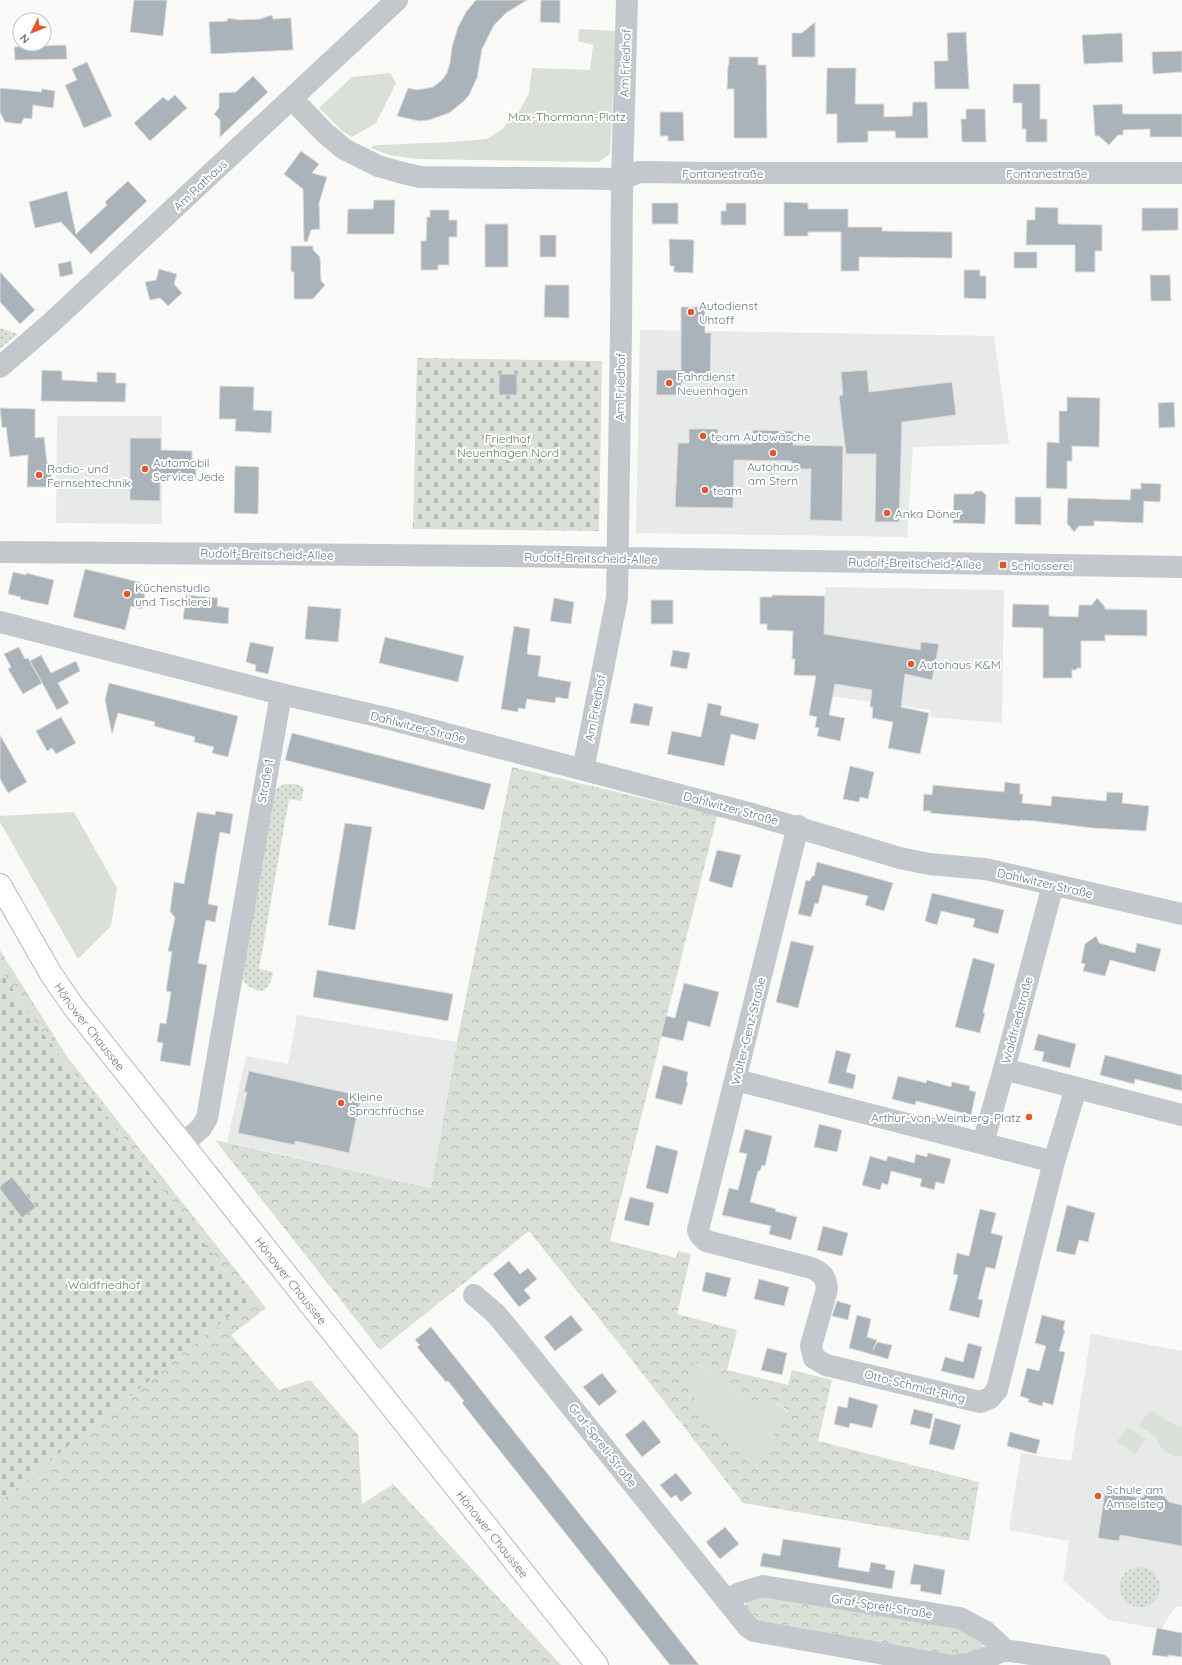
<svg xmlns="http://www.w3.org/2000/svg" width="1182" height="1665" font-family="Quicksand,sans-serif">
<defs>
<pattern id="grass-dots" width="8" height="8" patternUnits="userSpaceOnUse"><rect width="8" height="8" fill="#dadfd7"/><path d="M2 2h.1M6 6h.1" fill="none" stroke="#b4b9b4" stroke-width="1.8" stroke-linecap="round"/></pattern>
<pattern id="forest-crowns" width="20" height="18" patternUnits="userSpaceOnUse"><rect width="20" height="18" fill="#dadfd7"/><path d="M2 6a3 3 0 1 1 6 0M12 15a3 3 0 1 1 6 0" fill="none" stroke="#b4b9b4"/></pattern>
<pattern id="cemetery-stones" width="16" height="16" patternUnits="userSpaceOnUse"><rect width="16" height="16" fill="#dadfd7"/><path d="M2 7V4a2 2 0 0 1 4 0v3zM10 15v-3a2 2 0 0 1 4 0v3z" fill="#b4b9b4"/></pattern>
</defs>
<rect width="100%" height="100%" fill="#fafaf8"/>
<path fill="#e8e9e9" d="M640 330 994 336 1009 444 913 447 907 537 636 533Z
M57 416H162V524L56 523Z
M825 587 1004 590 1002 723 930 717V710L814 694 824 634Z
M297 1015 457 1042 431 1188 227 1142 246 1056 288 1064Z
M1091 1334 1182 1351V1607L1176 1606 1161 1629 1109 1620 1063 1581 1069 1541 1009 1530 1021 1453 1071 1461Z"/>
<path fill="url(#grass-dots)" d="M0 328 18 334 0 349Z
M284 784C290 784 299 783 304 789L301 801 289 799 259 969 273 972C268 1001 251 992 238 974L269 793Z
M1120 1587a20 20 0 1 1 40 0a20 20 0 1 1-40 0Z"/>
<path fill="url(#forest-crowns)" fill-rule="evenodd" d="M512 767 717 816 610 1241 676 1258 678 1251 691 1254 677 1314 737 1330 727 1370 788 1385 792 1370 832 1380 818 1441 979 1482 969 1541 743 1503 621 1346 529 1231 380 1350 215 1140 431 1188 457 1042ZM694 1361 746 1400H774L788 1411 755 1466Z
M0 950 68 1058 266 1308 231 1335 279 1390 310 1380 358 1435 362 1504 393 1484 561 1665H0V1501L248 1301 23 1007 0 967Z
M755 1593 963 1625 983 1640C984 1651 977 1653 970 1659L756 1626 744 1610 747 1600Z"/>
<path fill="url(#cemetery-stones)" d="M417 358 602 361 599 531 413 529Z
M0 967 23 1007 248 1301 0 1501Z"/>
<path fill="#dadfd7" d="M579 29 616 31 610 154 599 162 417 159 389 155 371 148 372 146 379 145 452 142 487 139 501 130 520 110 529 93 532 68 590 70 593 45 578 41Z
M390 73 396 83 376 123 352 137 342 131 319 108 352 77Z
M74 812 117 888 111 926 78 959 0 822V816Z
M694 1361 746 1400H774L788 1412 755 1466 750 1465 713 1425 686 1386Z
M1151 1410 1170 1423 1182 1427V1456H1172L1162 1449 1157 1438 1139 1425Z
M1128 1427 1145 1439 1135 1454 1117 1441Z"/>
<path fill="#aab3b9" stroke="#dcdcda" d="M134 0H167L163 36 130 32Z
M476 0H527L506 13 494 25 482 49 477 78 469 95 464 101 449 113 429 120 419 121 397 116 408 88 417 90 433 87 442 80 447 73 450 63 452 47 458 27 466 12Z
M541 0H560V23L540 22Z
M272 15 273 19 291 18 293 50 211 54 209 22 227 21 228 18 240 20 260 19Z
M815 22V57H792V33H802Z
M966 32 969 89H935L934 61H948L947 33Z
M1122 33 1123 62 1084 64 1082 35Z
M66 45 67 59 15 60 14 47Z
M1182 51V72L1153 74 1152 52Z
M729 57H758V65H766L767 138H734V89H727L728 65H729Z
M87 62 112 116 84 128 65 85 77 80 72 69Z
M827 68H856L855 104H884V117L912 116 913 102H927L928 138H896L895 131H868V142L837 143V114H826Z
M253 76 268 92 220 137V120L214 114 219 108V93L236 92Z
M1013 84H1040V119H1047V142H1026V129H1022V103H1013Z
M0 88 41 92 42 89 55 91 53 108 33 105 32 119 24 118 21 124 5 122 0 112Z
M175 95 187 108 150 141 134 123 163 97 168 101Z
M1122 104 1123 114H1182V137H1150V129L1123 130V135H1118L1109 145 1099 136H1095L1093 105Z
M966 109H985L986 142H962L961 119H966Z
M660 112H683L684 141H668V136H660Z
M301 151 319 164 312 173 327 177 319 203 320 229 311 230 307 242 304 241 303 189 284 174Z
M128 181 147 201 91 254 61 222 35 228 29 202 67 191 76 234 107 205 105 202Z
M374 200H395L394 234H347L348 209H373Z
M784 202 808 203V209H848V227H882V231L952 232V258L859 257V271H841V232H808V236H784Z
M652 203H678V224H652Z
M726 203H746V225H721V211H726Z
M1035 207 1058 208V224L1102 225V251H1095V272H1075V245H1026L1027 220H1035Z
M1142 208H1178V230L1142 231Z
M430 210H449V220H457V237H449V265H438V270H421V241H426L427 217H430Z
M485 224H508V267H485Z
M540 235H556V257H540Z
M669 239 694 240 693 273 674 272V266H670Z
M291 246H313V250L320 257 321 281 325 285 313 299H294V272H291Z
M1014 252H1037V268H1014Z
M71 261 73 274 60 277 58 264Z
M159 269 177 274 174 284 182 293 168 306 160 298 150 300 149 297 145 282 156 280Z
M964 270H980V276H986V299L964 298Z
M0 272 35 310 20 324 0 302Z
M1150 275H1170L1171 301H1151Z
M545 285H569V318L544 317Z
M681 307H705V333H711L710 383 681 382V395H656L657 370H681Z
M42 370 62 371V380L97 382V372L116 373V383H126L125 402 41 401Z
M867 370 869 392 952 382 956 415 902 422 899 522H875L876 454H846L839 396 843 395 841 372Z
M499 374H517V395H499Z
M220 386 254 387 253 410 272 411 271 433 235 431 236 419H219Z
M1067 397 1100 398 1099 447 1072 446V461H1067V489L1046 488 1047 442 1059 443V411H1067Z
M1174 402 1175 427 1159 428 1158 403Z
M0 408 35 409V438L44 437 47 463H51V487H27L28 455 10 457 6 427 2 428Z
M689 429H718V444H752L753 430 793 431V445L843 446 842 521 810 520 811 469H792L791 461 734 460 733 508 675 507 678 443H689Z
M130 438H161V450L192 451V463H196V479L160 478V501L130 500Z
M235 466 259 467 258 514 234 513Z
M1141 483 1161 484 1160 502 1144 501 1143 523 1094 521V526H1079L1074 532 1067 523 1068 498 1130 500 1131 489H1141Z
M976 491H982L986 495 985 524 953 523 954 494H973Z
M1015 497H1041V525L1015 524Z
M85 569 147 584 142 609 131 606 125 630 73 617Z
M13 572 26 575V573L54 580 48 605 20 599 21 597 8 594Z
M186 595 218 598 217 606 229 608 228 624 183 619Z
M772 595 825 596 824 634 920 650 921 642 939 644 932 680 905 674 901 707 929 713 920 754 888 748 893 722 872 718 873 707H870L872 690 835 684 829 715 845 718 840 741 817 736 819 728 815 727 817 717 809 715 816 676 794 675 795 659H792L793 631 767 630V624H760V597H772Z
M554 598 574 602 571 624 550 621Z
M1097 598 1105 607V609L1147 610V636L1105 635V641H1081V668H1077L1076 670H1072V678H1043V628L1012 627 1013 604 1049 605V616L1078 617 1079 605H1092Z
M651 600H673V624H651Z
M308 606 341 609 338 642 305 639Z
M514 626 530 629 527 654 541 656 538 676 571 682 568 699 556 697 555 703 527 699 525 709 518 708V712L501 709Z
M385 637 464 656 458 682 379 663Z
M250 642 274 647 268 674 255 671 256 665 246 662Z
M19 647 25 659 28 658 42 683 23 694 8 669 11 667 4 654Z
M673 650 690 653 687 669 670 666Z
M41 655 51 673 76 661 80 671 58 683 69 703 57 710 30 661Z
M109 683 238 716 228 757 212 753 214 747 194 742 195 737 154 726 155 722 118 713 112 734 105 700Z
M634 703 653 707 649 726 630 723Z
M708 703 722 706 720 715 759 724 755 740 731 734 724 766 667 754 672 731 701 737Z
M61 717 76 743 56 754 52 748 47 751 36 731Z
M292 733 491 784 484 810 285 760Z
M0 735 27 782 8 793 0 779Z
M850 766 874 772 868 799 860 797 859 802 843 799Z
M1005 782 1020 784V794H1023L1022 803 1051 806 1052 796 1106 801 1107 792 1123 793 1122 803 1149 806 1146 831 1093 828 1035 821 1020 820V821L930 813 931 811H923L924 794 932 795 933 785 1004 792Z
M216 811 233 814 230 834 220 832 217 849 208 904 218 906 215 922 206 920 198 963 207 965 190 1066 160 1061 163 1043 157 1042 160 1023 166 1024 171 992 166 991 172 952 168 951 175 918 170 911 174 882 184 884 197 812 215 815Z
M345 823 372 827 355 930 328 925Z
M717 850 741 855 732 888 709 881Z
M817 862 893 883 884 911 865 905 868 896 823 885 818 904 815 903 811 917 798 914 806 880 810 881 812 876H814Z
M932 893 1004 910 998 934 973 927 975 919 941 911 937 925 925 921Z
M1096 936 1099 943 1135 953 1137 943 1161 949 1155 972 1110 960 1105 976 1083 971 1085 964 1081 963 1085 944Z
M791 941 814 946 798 1008 776 1002Z
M973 958 995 964 983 1013H985L980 1033 955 1027Z
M317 970 453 994 448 1021 313 997Z
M684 983 719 992 710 1027 688 1021 683 1041 661 1036 666 1016 675 1018Z
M1038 1034 1076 1044 1070 1068 1042 1061 1044 1052 1034 1050Z
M836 1050 851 1054 846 1072 856 1075 853 1089 828 1083Z
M1105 1055 1182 1075V1091L1135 1079 1134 1084 1100 1075Z
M663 1065 688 1072 686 1082H688L682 1105 655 1098Z
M249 1071 361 1096 349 1153 295 1141V1145L238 1133 247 1092H244Z
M898 1076 926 1083 927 1080 951 1087 952 1082 970 1086 969 1090 976 1092 971 1115 916 1101 915 1105 892 1099Z
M819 1124 842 1130 837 1152 814 1147Z
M745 1129 772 1136 765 1166 762 1165 760 1171H758L750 1202 776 1209 775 1211 797 1217 791 1240 769 1234 771 1226 722 1215 729 1188 738 1190 747 1154 739 1152Z
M656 1145 678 1151 668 1194 646 1188Z
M928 1153 951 1159 944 1184 936 1182 934 1190 920 1186 922 1179 891 1171 888 1185 882 1183 880 1190 862 1185 870 1156 886 1161 888 1156 914 1163 916 1154 927 1157Z
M12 1177 36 1207 22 1218 0 1189V1186Z
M630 1197 654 1203 649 1226 624 1220Z
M1067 1205 1095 1213 1088 1242 1079 1240 1075 1255 1056 1251Z
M980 1209 996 1213 991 1233 1003 1236 995 1269 986 1267 978 1299 983 1300 979 1318 949 1310 958 1275 953 1274 957 1253 969 1256Z
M823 1226 848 1233 842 1256 817 1250Z
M509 1261 520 1274 528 1268 537 1279 524 1290 531 1298 519 1307 493 1274Z
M706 1272 731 1278 726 1297 702 1291Z
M759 1279 789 1287 784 1306 754 1299Z
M837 1301 851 1305 848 1320 832 1316Z
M571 1315 583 1330 555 1351 544 1337Z
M857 1315 871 1319 867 1337 877 1340 873 1350 877 1342 892 1345 888 1359 849 1348Z
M1042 1315 1065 1321 1063 1330H1065L1059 1351 1065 1352 1053 1405 1043 1402 1042 1406 1028 1402 1029 1399 1020 1396 1027 1368 1039 1371 1046 1346 1035 1343Z
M431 1327 597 1536 699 1665H670L462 1403 464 1401 448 1381 446 1382 417 1347 420 1345 415 1340Z
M968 1343 982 1347 974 1379 941 1371 945 1357 963 1362Z
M767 1348 787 1353 782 1375 761 1370Z
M602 1373 617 1392 599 1406 583 1387Z
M849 1397 878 1405 872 1428 850 1423 849 1428 834 1424 838 1406 847 1408Z
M914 1409 933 1414 930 1429 910 1424Z
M935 1418 961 1425 954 1450 929 1444Z
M644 1420 661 1442 642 1457 625 1435Z
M1010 1432 1040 1440 1036 1454 1007 1446Z
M676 1473 692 1493 681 1502 676 1495 671 1498 660 1485Z
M1151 1490 1161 1492 1169 1502 1182 1505V1546L1120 1535 1119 1541 1098 1538 1105 1492 1142 1498Z
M725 1527 739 1544 720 1559 706 1542Z
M783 1539 841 1548 838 1567 869 1572 871 1562 886 1565 885 1569 895 1571 892 1589 760 1566 763 1553 780 1556Z
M914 1564 945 1570 941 1595 920 1591 921 1585 910 1584Z
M1157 1628 1182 1633V1657L1168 1655V1657L1152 1655Z"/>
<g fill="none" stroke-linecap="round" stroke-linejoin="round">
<defs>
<g id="major">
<path id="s1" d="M0 885 51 974 73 1006 597 1665"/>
</g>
</defs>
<use href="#major" stroke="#b5babe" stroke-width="24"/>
<path stroke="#c3c8cc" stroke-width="22" d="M292 99 325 133 344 149 378 166 399 172 420 177 622 179 639 172 711 173H1182
M0 367 51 323 397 0
M0 552 503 556 1182 567
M0 622 281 694 386 718 752 814 900 858 929 864 985 869 1182 914
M583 770 617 598 621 331 622 179 627 0
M798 826 698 1230 700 1235 706 1241 808 1267C821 1271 826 1276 827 1289L811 1346 814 1358 826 1365 980 1402 990 1398 997 1390 1054 1162 1076 1088
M1053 885 1004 1069 1182 1115
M736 1080 1054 1162
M983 1143 1004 1069
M182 1144 201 1128 207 1118 281 694
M474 1295 496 1314 520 1343 748 1627 754 1631 947 1665
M727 1600 740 1593 763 1586 960 1618 986 1632 1005 1650
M957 1665 971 1664 1005 1650 1100 1665"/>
<use href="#major" stroke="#fff" stroke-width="22"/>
</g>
<g fill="#e4572e" stroke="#fff" stroke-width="1.5">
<circle cx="691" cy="312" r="4"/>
<circle cx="669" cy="383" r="4"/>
<circle cx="703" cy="436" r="4"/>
<circle cx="773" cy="453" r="4"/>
<circle cx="145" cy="469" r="4"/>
<circle cx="39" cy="475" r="4"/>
<circle cx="705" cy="490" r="4"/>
<circle cx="887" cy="513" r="4"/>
<rect x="999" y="561" width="8" height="8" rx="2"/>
<circle cx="127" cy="594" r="4"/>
<circle cx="911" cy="664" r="4"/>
<circle cx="341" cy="1103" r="4"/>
<circle cx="1029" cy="1117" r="4"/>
<circle cx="1098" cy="1496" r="4"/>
</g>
<g text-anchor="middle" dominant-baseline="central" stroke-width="4" stroke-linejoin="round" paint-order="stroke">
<g font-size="12" fill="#657683" stroke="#fff">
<text transform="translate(625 63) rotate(-88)">Am Friedhof</text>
<text x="723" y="173">Fontanestraße</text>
<text x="1047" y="173">Fontanestraße</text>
<text transform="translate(200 185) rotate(-43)">Am Rathaus</text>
<text transform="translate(620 387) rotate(-89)">Am Friedhof</text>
<text transform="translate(267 554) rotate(1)">Rudolf-Breitscheid-Allee</text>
<text transform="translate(591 558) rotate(1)">Rudolf-Breitscheid-Allee</text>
<text transform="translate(915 563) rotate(1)">Rudolf-Breitscheid-Allee</text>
<text transform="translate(595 708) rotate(-79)">Am Friedhof</text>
<text transform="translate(418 727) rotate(14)">Dahlwitzer Straße</text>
<text transform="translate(265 781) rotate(-80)">Straße 1</text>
<text transform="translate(731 808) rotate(15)">Dahlwitzer Straße</text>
<text transform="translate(1045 883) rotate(13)">Dahlwitzer Straße</text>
<text transform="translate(1017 1020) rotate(-75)">Waldfriedstraße</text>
<text stroke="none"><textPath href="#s1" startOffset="168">Hönower Chaussee</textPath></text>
<text transform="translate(748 1031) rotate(-76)">Walter-Genz-Straße</text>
<text stroke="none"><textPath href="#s1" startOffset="492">Hönower Chaussee</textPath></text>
<text transform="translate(915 1386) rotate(14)">Otto-Schmidt-Ring</text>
<text transform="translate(603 1445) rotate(52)">Graf-Spreti-Straße</text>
<text stroke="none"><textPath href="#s1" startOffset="816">Hönower Chaussee</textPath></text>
<text transform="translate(882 1606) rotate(9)">Graf-Spreti-Straße</text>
</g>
<g font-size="12" fill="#687a64" stroke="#fff">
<text x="567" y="116">Max-Thormann-Platz</text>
<text x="508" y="438">Friedhof<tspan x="508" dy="14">Neuenhagen Nord</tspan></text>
<text x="104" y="1284">Waldfriedhof</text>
</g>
<g font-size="12" fill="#657683" stroke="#fff" text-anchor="start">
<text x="699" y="305">Autodienst<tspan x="699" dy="14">Uhtoff</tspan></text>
<text x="677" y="376">Fahrdienst<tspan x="677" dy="14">Neuenhagen</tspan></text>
<text x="711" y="436">team Autowäsche</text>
<text x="153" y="462">Automobil<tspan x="153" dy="14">Service Jede</tspan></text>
<text x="773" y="466" text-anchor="middle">Autohaus<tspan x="773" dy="14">am Stern</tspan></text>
<text x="47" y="468">Radio- und<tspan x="47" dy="14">Fernsehtechnik</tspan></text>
<text x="713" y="490">team</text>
<text x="895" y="513">Anka Döner</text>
<text x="1011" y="565">Schlosserei</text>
<text x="135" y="587">Küchenstudio<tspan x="135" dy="14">und Tischlerei</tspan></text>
<text x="919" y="664">Autohaus K&amp;M</text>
<text x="349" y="1096">Kleine<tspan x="349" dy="14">Sprachfüchse</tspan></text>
<text x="1021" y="1117" text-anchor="end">Arthur-von-Weinberg-Platz</text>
<text x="1106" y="1489">Schule am<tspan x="1106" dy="14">Amselsteg</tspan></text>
</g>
</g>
<g transform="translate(32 32) rotate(227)"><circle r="19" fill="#ffffff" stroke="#c1c8cd"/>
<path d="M0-3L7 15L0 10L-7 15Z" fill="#e4572e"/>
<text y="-6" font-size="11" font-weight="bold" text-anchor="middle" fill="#657683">N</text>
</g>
</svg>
